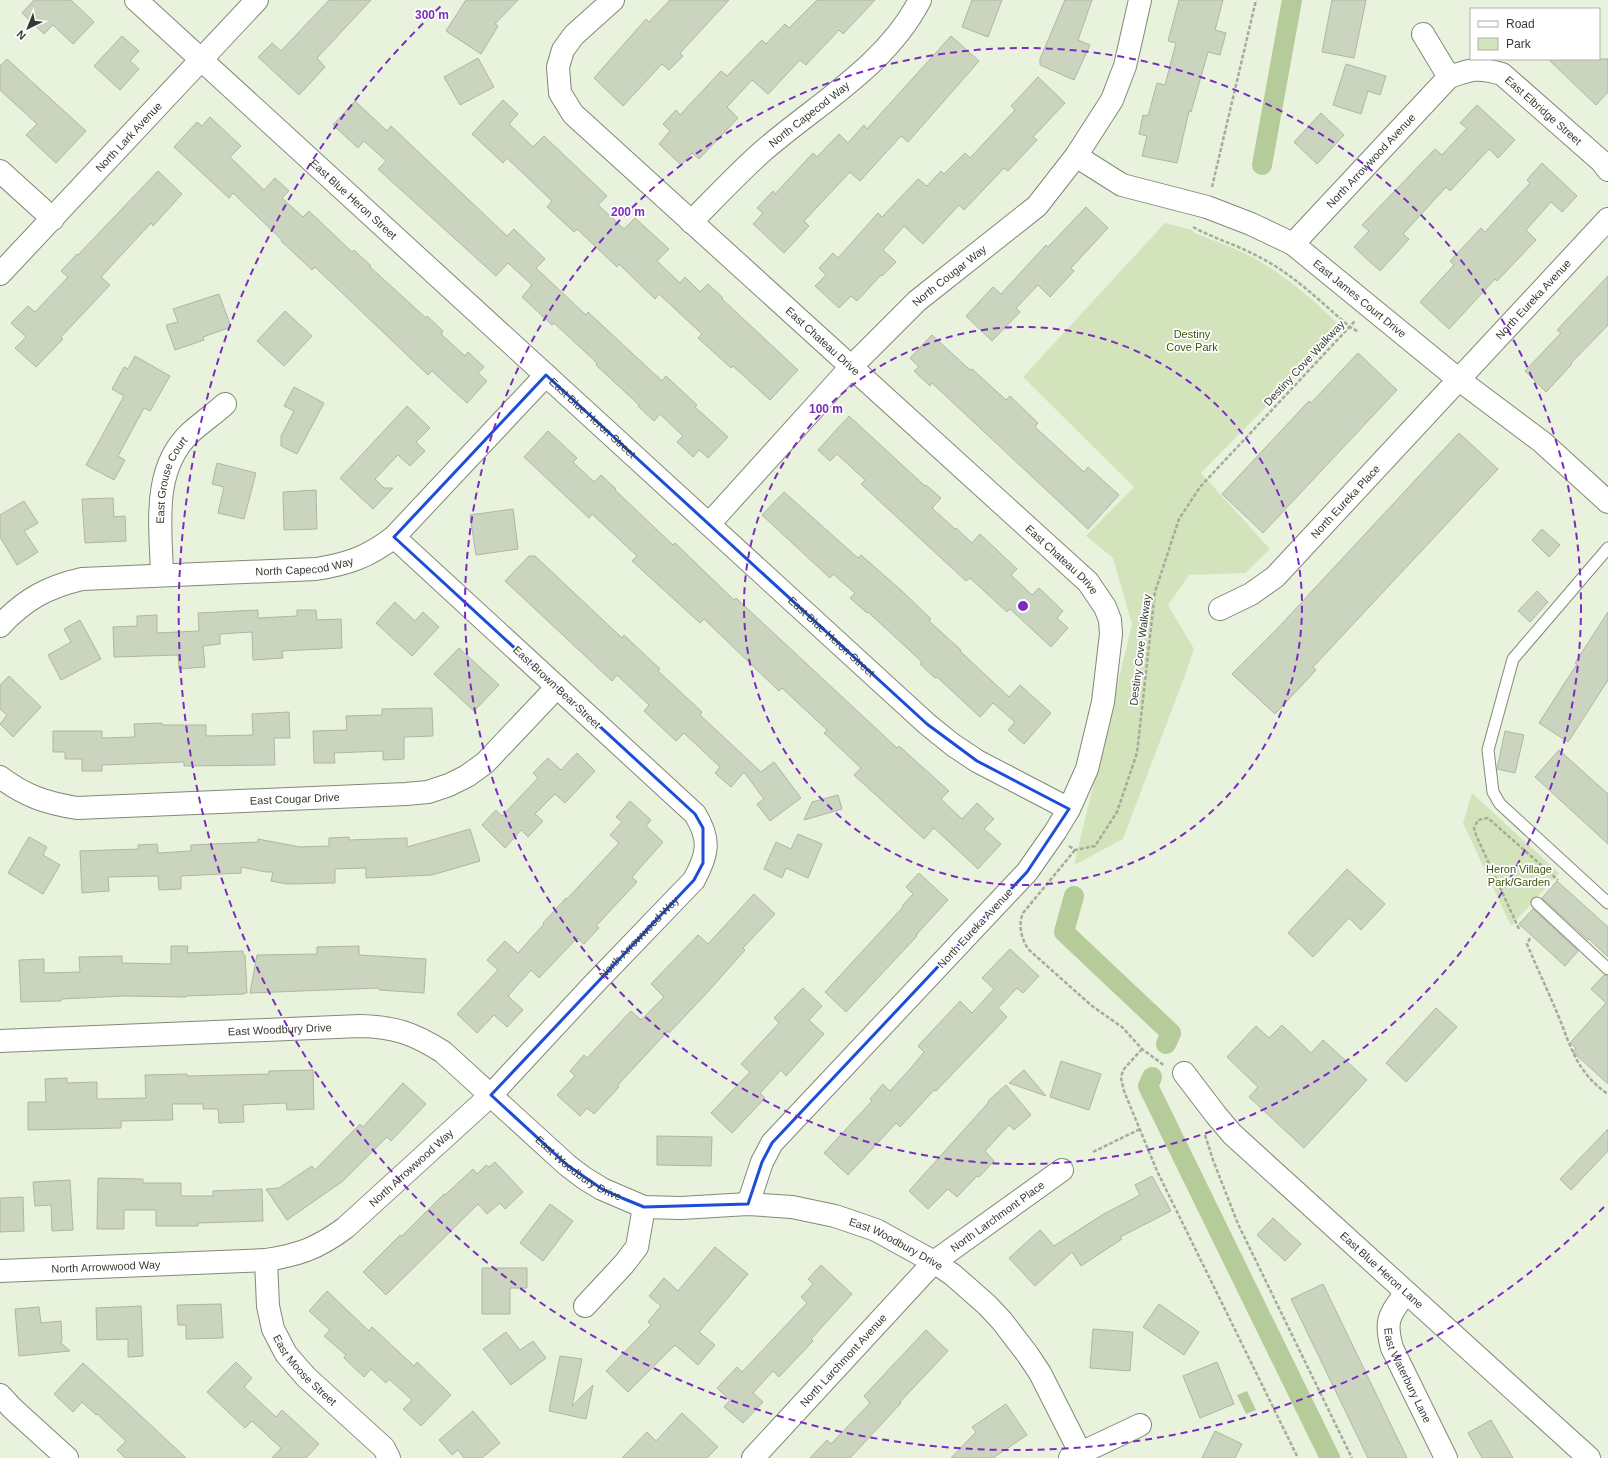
<svg xmlns="http://www.w3.org/2000/svg" width="1608" height="1458" font-family="Arial,sans-serif">
<rect width="100%" height="100%" fill="#e8f2dc"/>
<path fill="#d3e4bd" d="M1165 223 1192 230 1194 233C1221 243 1249 253 1272 269 1298 286 1320 307 1343 328L1201 473 1270 549 1245 573 1189 575 1168 605 1194 649 1185 675 1123 839 1074 865 1132 624 1113 558 1086 536 1134 487 1023 377Z
M1472 793 1559 873 1511 926 1463 823Z"/>
<path fill="#b6cb9a" d="M1247 1391 1256 1410 1246 1414 1237 1395Z"/>
<g fill="none" stroke-linecap="round" stroke-linejoin="round">
<path stroke="#b6cb9a" stroke-width="20" d="M1262 165 1292 0
M1074 896 1064 932 1171 1033 1166 1044
M1152 1077 1148 1086 1330 1458"/>
</g>
<path fill="#cbd4bf" stroke="#aeb7a2" d="M34 0H71L94 22 73 44 53 25 44 34 22 13Z
M329 0H371L317 58 325 67 299 95 258 57 272 43 281 51Z
M466 0H518L495 24 498 26 481 54 446 31Z
M670 0H729L680 53 683 56 669 70 662 64 623 106 594 78 646 19 649 22Z
M817 0H875L843 34 839 30 806 65 800 60 768 94 752 80 727 107 738 118 699 159 692 153 681 165 659 144 670 131 663 124 676 110 680 115 721 71 727 76 762 40 766 44 785 24 789 28Z
M972 0H1002L988 37 962 27Z
M1065 0H1092L1078 40 1090 45 1074 80 1040 65V59Z
M1179 0H1223L1215 30 1226 33 1220 55 1208 52 1191 112 1189 111 1177 163 1142 156 1147 136 1139 134 1143 115 1148 116 1157 83 1165 85 1176 43 1168 41Z
M1332 0H1366L1354 58 1322 52Z
M122 36 139 51 130 61 139 69 120 90 94 66Z
M951 36 979 61 908 142 901 136 860 181 850 172 804 221 809 226 784 253 753 224 763 213 757 208 773 191 775 194 813 153 817 157 839 134 848 143 864 125 867 129Z
M478 58 494 87 460 105 444 77Z
M7 59 86 131 56 163 26 135 37 124 0 90V66Z
M1548 59H1608V92L1596 105Z
M1346 64 1386 76 1380 95 1368 91 1361 114 1333 105Z
M1038 77 1065 103 1033 137 1037 140 1008 171 1004 168 964 210 959 205 923 244 904 226 883 250 896 262 882 276 881 275 857 301 851 296 839 308 815 286 826 275 819 268 833 253 838 258 878 213 882 217 918 179 927 186 941 171 944 174 965 153 970 158 1015 110 1011 106Z
M503 100 518 114 509 124 533 147 544 136 607 196 598 205 624 229 635 218 669 249 657 261 680 283 685 277 700 292 708 284 723 298 722 299 798 370 770 400 733 366 731 368 698 338 702 334 659 294 655 299 619 264 617 267 577 229 574 232 547 207 552 201 507 158 503 163 472 134Z
M355 101 387 131 391 126 507 236 514 229 545 259 536 268 586 315 588 312 662 381 666 376 697 405 695 407 728 437 708 458 699 450 693 457 677 442 683 436 660 414 654 421 638 406 639 405 596 365 597 363 554 323 552 325 522 297 532 285 508 263 496 276 378 169 386 161 364 141 358 148 333 125Z
M1477 105 1515 140 1498 158 1489 149 1450 191 1446 187 1403 234 1409 239 1380 271 1354 247 1369 231 1362 225 1435 149 1442 155 1467 128 1460 123Z
M1321 113 1344 135 1317 164 1294 142Z
M210 117 241 146 230 157 264 190 275 178 289 191 282 198 303 217 309 211 352 252 354 250 371 266 370 267 426 318 427 316 443 331 441 334 465 356 468 352 484 367 478 373 487 381 467 403 432 371 428 375 315 267 312 270 281 241 282 240 233 193 229 198 174 147 197 122 202 126Z
M1542 163 1577 196 1562 212 1551 202 1526 230 1536 240 1497 281 1495 279 1449 329 1420 302 1454 265 1450 261 1481 228 1485 232 1530 183 1527 180Z
M158 171 182 194 153 226 151 223 101 277 110 285 61 337 63 339 36 367 15 348 26 337 11 323 28 306 35 312 68 277 61 271 77 254 78 255Z
M1086 207 1108 228 1071 268 1074 271 1050 297 1038 285 1016 308 1020 312 992 341 966 316 993 287 1001 294 1046 245 1048 247Z
M1608 276V325L1571 363 1572 364 1546 392 1525 371 1561 333 1557 330Z
M219 294 231 327 203 337 204 340 175 350 166 325 178 322 173 309Z
M285 311 312 336 284 366 257 341Z
M932 335 970 370 972 369 1006 400 1010 396 1038 423 1035 427 1084 472 1088 467 1119 495 1088 529 932 383 930 386 914 371 919 367 910 358Z
M1358 353 1397 390 1263 533 1222 494 1309 401 1311 403Z
M135 356 170 376 150 411 144 408 118 456 125 460 114 480 86 465 124 396 112 389 124 367 128 369Z
M294 387 324 403 297 454 281 446V436L294 411 284 406Z
M407 406 430 428 416 442 425 451 410 466 398 455 375 479 384 488H393L373 509 340 478Z
M849 416 925 486 926 485 941 498 932 508 955 529 956 528 972 543 980 534 1017 569 1011 575 1032 595 1039 588 1063 611 1057 618 1068 628 1051 647 1010 609 1007 612 970 578 966 581 861 484 865 480 837 454 830 461 818 450Z
M548 431 577 458 573 462 594 482 601 475 616 489 615 490 673 545 675 543 734 600 736 598 897 748 899 746 949 791 941 799 962 819 977 803 994 819 984 829 1001 844 978 869 934 828 924 839 854 775 861 768 824 733 827 730 782 688 779 691 704 619 700 623 632 561 637 556 592 514 589 518 524 457Z
M1459 433 1498 469 1313 667 1316 670 1275 714 1232 674 1275 631Z
M217 463 256 473 244 519 218 513 224 487 212 484Z
M316 490 317 529 284 530 283 492Z
M784 492 858 558 861 555 902 591 931 619 929 621 961 650 960 651 1009 697 1020 685 1051 713 1024 744 1008 730 1015 722 993 703 980 717 937 677 935 678 920 664 922 662 868 612 867 613 850 598 855 593 833 574 830 578 762 515Z
M113 498 114 517 125 516 126 541 85 543 82 499Z
M24 501 38 523 24 531 38 552 17 565 0 537V515Z
M513 509 518 549 476 555 470 515Z
M1542 529 1560 545 1549 557 1532 540Z
M529 556H535L622 638 624 635 660 669 658 671 702 712 700 715 761 772 774 762 801 798 770 821 757 804 764 799 744 772 731 787 715 773 720 767 684 733 676 741 644 711 649 705 617 675 612 681 505 581Z
M1537 591 1548 602 1530 622 1518 611Z
M395 602 415 621 423 612 439 627 412 656 376 623Z
M258 610V618L297 616V610H316L317 620 341 619 342 648 282 651 283 658 253 660 252 632 220 634V644L203 646 205 667 179 669 178 655 114 657 113 627 137 626V616L157 615V633L199 631 198 613Z
M1608 612V680L1568 742 1539 723 1577 664 1575 663Z
M80 620 101 659 61 680 48 655 71 642 64 629Z
M459 648 499 685 474 711 434 674Z
M9 676 41 707 13 737 0 724 7 715 0 709V685Z
M432 708 433 736 404 737V759L383 760V751L334 753 335 763H314L313 731 347 730 346 716 382 715V709Z
M289 712 290 738H274L275 765 184 766V762L102 765V771H82V759H65V752H53V731H102V738L135 737 134 724 162 723V725H206V736L253 735 252 714Z
M1505 731 1524 735 1515 773 1497 769Z
M1559 750 1608 794V844L1535 777Z
M577 753 595 771 565 803 555 794 535 814 543 821 528 837 521 830 505 848 482 825 496 810 502 816 538 778 533 773 548 758 561 770Z
M838 795 842 809 804 820 812 802Z
M630 801 651 820 646 826 663 842 632 877 637 882 596 926 599 928 584 944 577 938 539 978 531 970 508 996 523 1010 507 1027 494 1015 477 1033 457 1014 498 970 487 960 505 941 518 953 544 924 543 923 566 898 567 899 619 843 610 835 622 822 616 817Z
M470 829 480 861 432 875 366 878V868L335 869V883L287 884 271 881 273 872H266L241 867V873L181 876V889L159 890 158 876 108 877 109 891 82 893 80 851 139 849 138 845 157 844 158 853 191 851V845L258 842V839L300 847 329 846V838L349 837V840L407 838V847Z
M798 834 822 844 808 878 786 868 782 878 764 869 776 842 791 849Z
M29 837 47 847 43 855 60 865 43 894 8 873Z
M1347 869 1385 904 1361 930 1349 918 1313 957 1288 933Z
M919 873 948 900 916 935 917 936 846 1012 825 992 903 907 902 906 913 894 906 887Z
M1557 881 1608 927V957L1589 939 1588 940 1542 898Z
M754 894 775 914 743 948 745 950 705 995 669 1033 668 1031 617 1086 619 1087 594 1114 587 1108 580 1116 557 1095 575 1076 570 1071 584 1055 587 1058 631 1011 641 1020 664 997 651 984 698 935 708 944Z
M1533 909 1578 951 1565 966 1519 924Z
M171 946H188L187 953 243 951V955H245L247 993H244V994L186 996V997L124 996 61 999V1001L21 1002 19 960 44 959V973L80 972 79 957 122 956V963L171 964Z
M359 946V955L426 959 424 993 379 990V988L250 993 257 955 317 954V947Z
M1010 949 1039 976 1023 993 1017 988 998 1008 1007 1017 936 1091 934 1090 900 1127 896 1123 848 1175 824 1153 872 1101 870 1099 883 1084 890 1091 911 1068 924 1052 918 1046 960 1001 972 1013 994 989 982 978Z
M1604 975 1608 976V1084L1573 1052 1576 1048 1570 1043 1606 1003 1591 989Z
M803 988 822 1006 809 1020 824 1034 786 1076 781 1070 760 1093 765 1098 732 1133 711 1113 750 1072 741 1064 779 1023 774 1018Z
M1436 1008 1457 1027 1406 1082 1386 1063Z
M1282 1025 1311 1053 1323 1040 1367 1080 1304 1148 1249 1097 1258 1087 1227 1057 1256 1026 1269 1038Z
M1061 1061 1101 1074 1089 1110 1050 1097Z
M313 1070 314 1109 287 1110 286 1103 243 1105 244 1122 219 1123 218 1109H203V1104H172L173 1120 121 1121V1128L28 1130V1102H46L45 1079 67 1078V1083L97 1082V1099L146 1098 145 1075 187 1074V1076L269 1074V1071Z
M1024 1070 1046 1096 1009 1083Z
M403 1083 426 1104 391 1141 387 1137 343 1181 287 1220 266 1189 279 1188 312 1166 315 1170 360 1124 363 1127Z
M1006 1085 1031 1115 1014 1130 1009 1125 985 1151 994 1161 979 1177 977 1176 957 1197 948 1189 928 1209 909 1191 989 1102 988 1101Z
M1608 1129V1151L1571 1190 1560 1179Z
M657 1136 712 1137 711 1166 657 1165Z
M495 1162 523 1192 505 1209 500 1203 487 1214 478 1204 386 1295 363 1272 400 1235 402 1236 444 1194 445 1195 473 1169 477 1174 486 1165 489 1167Z
M1152 1176 1171 1211 1120 1237 1122 1239 1081 1266 1072 1252 1035 1286 1009 1258 1040 1230 1054 1246 1102 1215 1140 1195 1135 1185Z
M98 1178 143 1179V1183H181V1196H213V1191L262 1189 263 1221 198 1223V1226H156V1210H124V1229H97Z
M70 1180 73 1230 52 1231 51 1205 35 1206 33 1182Z
M23 1197 24 1231 0 1232V1198Z
M550 1204 573 1221 543 1261 520 1243Z
M1273 1218 1301 1244 1285 1261 1257 1235Z
M715 1247 748 1274 699 1332 715 1345 698 1365 675 1345 628 1392 606 1371 651 1325 648 1322 661 1306 649 1296 664 1278 678 1291Z
M821 1265 852 1294 811 1339 813 1341 779 1377 773 1371 753 1393 763 1402 743 1423 724 1407 730 1400 717 1388 737 1367 742 1372 807 1303 801 1297 813 1284 808 1279Z
M482 1268H527V1288H510V1314H482Z
M1323 1284 1407 1458H1368L1291 1299Z
M327 1291 369 1331 372 1327 414 1366 417 1362 451 1395 421 1426 403 1409 412 1400 389 1379 386 1383 371 1369 364 1377 344 1358 346 1355 324 1336 330 1330 309 1311Z
M221 1304 223 1338 186 1339V1325H178L177 1305Z
M1159 1304 1199 1332 1184 1355 1143 1327Z
M141 1306 143 1356 128 1357V1339L97 1340 96 1308Z
M39 1307 41 1323 61 1321 62 1341 60 1342 70 1351 19 1356 15 1309Z
M1093 1329 1133 1332 1130 1371 1090 1368Z
M926 1330 948 1351 900 1402 901 1403 850 1458H810L827 1440 831 1444 870 1403 864 1396Z
M506 1332 520 1350 533 1341 546 1358 511 1385 483 1349Z
M560 1356 582 1359 572 1406 593 1385 586 1419 549 1411Z
M236 1362 252 1378 244 1387 276 1417 282 1410 319 1444 306 1458H272L281 1448 252 1421 245 1428 207 1392Z
M1217 1362 1234 1404 1200 1418 1183 1376Z
M83 1363 127 1403 186 1458H125L117 1450 126 1441 97 1414 96 1415 82 1402 73 1412 54 1394Z
M1006 1404 1027 1435 993 1458H951L976 1432 972 1427Z
M473 1411 500 1443 482 1458H464L458 1450 452 1455 439 1440Z
M682 1413 718 1447 707 1458H622L647 1432 656 1441Z
M1491 1420 1513 1458H1482L1468 1433Z
M1215 1431 1242 1444 1235 1458H1202Z"/>
<g fill="none" stroke-linecap="round" stroke-linejoin="round">
<defs>
<path id="service" d="M1608 548 1513 659 1488 750 1493 792 1500 804 1608 903
M1537 903 1608 969"/>
<g id="minor">
<path id="s1" d="M136 0 927 724 953 745 977 761 1069 809"/>
<path id="s2" d="M613 0 574 35 563 50 558 67 560 93 573 114 1088 582 1105 607 1110 620 1111 634 1103 702 1087 769 1069 809 1055 832 1027 872 772 1143 762 1162 748 1204"/>
<path d="M1423 34 1449 77"/>
<path id="s3" d="M1076 156 1122 185 1207 207 1251 224 1293 244 1458 379 1542 442 1608 502"/>
<path d="M0 171 53 219"/>
<path id="s4" d="M691 222C715 198 738 173 763 151 817 104 886 66 920 0"/>
<path id="s5" d="M1293 244 1449 77C1472 69 1478 67 1502 74L1601 161 1608 170"/>
<path id="s6" d="M0 274 257 0"/>
<path id="s7" d="M709 524 850 368 917 301 1037 206 1076 156 1112 100 1125 66 1140 0"/>
<path id="s8" d="M162 575C161 528 151 470 190 433 201 423 214 414 225 404"/>
<path id="s9" d="M1220 609 1251 594 1275 577 1608 219"/>
<path id="s10" d="M0 626C24 600 47 587 82 579L316 569C348 564 368 557 394 537L546 375"/>
<path id="s11" d="M0 777C25 796 46 803 77 808L406 794 428 792 449 785 467 776 485 763 557 687"/>
<path id="s12" d="M0 1041 360 1026C395 1027 413 1033 443 1052L567 1165 584 1178 602 1189 644 1207 681 1208 748 1204 792 1207 835 1216 876 1230 934 1262 953 1275 987 1305 1002 1321 1028 1355 1040 1373 1083 1458"/>
<path id="s13" d="M1184 1073 1216 1115 1232 1134 1589 1458"/>
<path id="s14" d="M266 1260 268 1306 273 1329 286 1354 306 1377 384 1448 389 1458"/>
<path id="s15" d="M0 1271 266 1260C299 1255 318 1248 345 1228L491 1095 593 985 694 880C708 854 711 840 695 814L394 537"/>
<path id="s16" d="M1406 1292C1390 1315 1384 1319 1392 1348L1446 1458"/>
<path d="M585 1306 624 1264 637 1247 644 1207"/>
<path d="M0 1395 13 1409 67 1458"/>
<path id="s17" d="M753 1458 934 1262 1062 1170"/>
<path d="M1070 1458 1140 1425"/>
</g>
</defs>
<use href="#service" stroke="#818a76" stroke-width="13"/>
<use href="#minor" stroke="#818a76" stroke-width="24"/>
<path stroke="#a5ac9b" stroke-width="2.5" stroke-dasharray="4 2" stroke-linecap="butt" d="M1212 187 1256 0
M1193 227C1215 239 1240 246 1263 259 1295 276 1322 303 1350 327L1359 332
M1069 846 1075 850 1095 846 1117 812 1137 753 1155 592 1179 519 1200 487 1355 321
M1075 850 1023 913C1018 925 1021 937 1028 949L1092 1006 1122 1027 1142 1049 1165 1066
M1519 929 1476 835 1474 828 1478 820 1488 818 1558 880
M1530 938 1527 944C1537 968 1548 991 1558 1015 1571 1047 1577 1073 1608 1094
M1142 1049 1123 1070 1121 1078 1124 1091 1157 1171 1298 1458
M1205 1135 1213 1160 1238 1224 1352 1458
M1093 1152 1140 1129"/>
<use href="#service" stroke="#fff" stroke-width="11"/>
<use href="#minor" stroke="#fff" stroke-width="22"/>
</g>
<path fill="none" stroke="#1d4ed8" stroke-width="3" stroke-linejoin="round" d="M546 375 927 724 977 761 1069 809 1027 872 772 1143 762 1162 748 1204 644 1207 622 1198 602 1189 567 1165 491 1095 694 880 703 863V828L695 814 394 537Z"/>
<g fill="none" stroke="#7b2cbf" stroke-width="2" stroke-dasharray="7 5">
<circle cx="1023" cy="606" r="279"/>
<circle cx="1023" cy="606" r="558"/>
<path d="M1604 1207A836 836 0 1 1 442 5"/>
</g>
<g text-anchor="middle" dominant-baseline="central" stroke-width="3.5" stroke-linejoin="round" paint-order="stroke">
<g font-size="11" fill="#373b32" stroke="#fff">
<text stroke="none"><textPath href="#s5" startOffset="338">East Elbridge Street</textPath></text>
<text stroke="none"><textPath href="#s4" startOffset="160">North Capecod Way</textPath></text>
<text stroke="none"><textPath href="#s6" startOffset="188">North Lark Avenue</textPath></text>
<text stroke="none"><textPath href="#s5" startOffset="114">North Arrowwood Avenue</textPath></text>
<text stroke="none"><textPath href="#s1" startOffset="295">East Blue Heron Street</textPath></text>
<text stroke="none"><textPath href="#s7" startOffset="346">North Cougar Way</textPath></text>
<text stroke="none"><textPath href="#s3" startOffset="322">East James Court Drive</textPath></text>
<text stroke="none"><textPath href="#s9" startOffset="443">North Eureka Avenue</textPath></text>
<text stroke="none"><textPath href="#s2" startOffset="477">East Chateau Drive</textPath></text>
<text transform="translate(1304 363) rotate(-47)">Destiny Cove Walkway</text>
<text stroke="none"><textPath href="#s1" startOffset="619">East Blue Heron Street</textPath></text>
<text stroke="none"><textPath href="#s8" startOffset="97">East Grouse Court</textPath></text>
<text stroke="none"><textPath href="#s9" startOffset="167">North Eureka Place</textPath></text>
<text stroke="none"><textPath href="#s2" startOffset="801">East Chateau Drive</textPath></text>
<text stroke="none"><textPath href="#s10" startOffset="319">North Capecod Way</textPath></text>
<text stroke="none"><textPath href="#s1" startOffset="943">East Blue Heron Street</textPath></text>
<text transform="translate(1140 650) rotate(-83)">Destiny Cove Walkway</text>
<text transform="translate(557 687) rotate(43)">East Brown Bear Street</text>
<text stroke="none"><textPath href="#s11" startOffset="302">East Cougar Drive</textPath></text>
<text transform="translate(975 928) rotate(-47)">North Eureka Avenue</text>
<text stroke="none"><textPath href="#s15" startOffset="766">North Arrowwood Way</textPath></text>
<text stroke="none"><textPath href="#s12" startOffset="280">East Woodbury Drive</textPath></text>
<text stroke="none"><textPath href="#s12" startOffset="628">East Woodbury Drive</textPath></text>
<text stroke="none"><textPath href="#s15" startOffset="442">North Arrowwood Way</textPath></text>
<text stroke="none"><textPath href="#s17" startOffset="345">North Larchmont Place</textPath></text>
<text stroke="none"><textPath href="#s12" startOffset="964">East Woodbury Drive</textPath></text>
<text stroke="none"><textPath href="#s15" startOffset="106">North Arrowwood Way</textPath></text>
<text stroke="none"><textPath href="#s13" startOffset="280">East Blue Heron Lane</textPath></text>
<text stroke="none"><textPath href="#s17" startOffset="133">North Larchmont Avenue</textPath></text>
<text stroke="none"><textPath href="#s14" startOffset="122">East Moose Street</textPath></text>
<text stroke="none"><textPath href="#s16" startOffset="92">East Waterbury Lane</textPath></text>
</g>
<g font-size="11" fill="#3c540b" stroke="#fff">
<text x="1192" y="334">Destiny<tspan x="1192" dy="13">Cove Park</tspan></text>
<text x="1519" y="869">Heron Village<tspan x="1519" dy="13">Park/Garden</tspan></text>
</g>
</g>
<circle cx="1023" cy="606" r="6" fill="#7b2cbf" stroke="#fff" stroke-width="2"/>
<g font-size="12" text-anchor="middle" font-weight="bold" fill="#7b2cbf" stroke="#fff" stroke-width="3.5" stroke-linejoin="round" paint-order="stroke">
<text x="432" y="19">300 m</text>
<text x="628" y="216">200 m</text>
<text x="826" y="413">100 m</text>
</g>
<rect x="1470" y="8" width="130" height="52" fill="#ffffff" stroke="#afb1ad"/>
<rect x="1478" y="21" width="20" height="6" fill="#ffffff" stroke="#afb1ad"/>
<text x="1506" y="28" font-size="12" fill="#373b32">Road</text>
<rect x="1478" y="38" width="20" height="12" fill="#d3e4bd" stroke="#afb1ad"/>
<text x="1506" y="48" font-size="12" fill="#373b32">Park</text>
<g transform="translate(28 28) rotate(223)" stroke="#ffffff" stroke-width="3" paint-order="stroke">
<path d="M0-3L7 15L0 10L-7 15Z" fill="#373b32"/>
<text y="-6" font-size="11" font-weight="bold" text-anchor="middle" fill="#373b32">N</text>
</g>
</svg>
